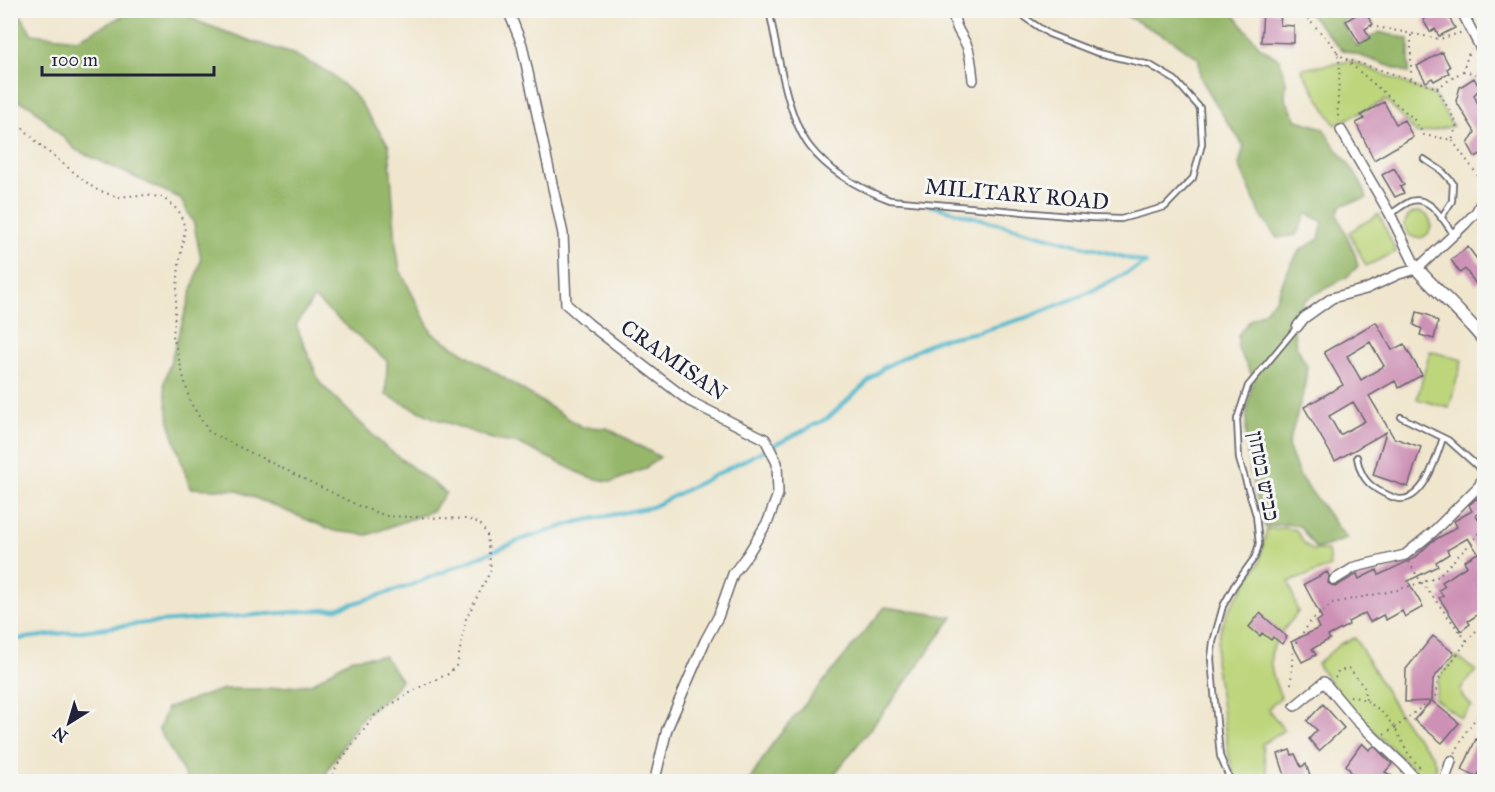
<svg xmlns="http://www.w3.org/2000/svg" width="1495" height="792" font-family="'IM FELL Great Primer','Frank Ruhl Libre',serif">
<rect width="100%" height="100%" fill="#f6f6f2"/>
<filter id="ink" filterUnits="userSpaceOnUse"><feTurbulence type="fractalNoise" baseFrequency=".0167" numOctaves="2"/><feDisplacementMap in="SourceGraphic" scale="12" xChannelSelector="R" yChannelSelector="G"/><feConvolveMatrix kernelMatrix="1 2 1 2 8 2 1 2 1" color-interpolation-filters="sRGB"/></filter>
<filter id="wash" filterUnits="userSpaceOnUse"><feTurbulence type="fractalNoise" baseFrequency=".008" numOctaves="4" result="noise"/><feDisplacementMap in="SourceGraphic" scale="24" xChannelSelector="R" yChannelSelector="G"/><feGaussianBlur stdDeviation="1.35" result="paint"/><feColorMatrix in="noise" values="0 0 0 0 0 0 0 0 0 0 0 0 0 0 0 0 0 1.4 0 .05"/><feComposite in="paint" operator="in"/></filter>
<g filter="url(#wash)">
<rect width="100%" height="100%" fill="#f0e6ce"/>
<path fill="#bdd67b" stroke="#707c5b" stroke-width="1.5" d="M1351 61 1434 95 1453 126 1417 134 1386 100 1335 125 1301 69Z
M1405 225a13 13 0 1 1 26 0a13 13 0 1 1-26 0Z
M1379 214 1396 252 1366 266 1349 232Z
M1430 351 1462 360 1449 408 1417 399Z
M1285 528 1296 530 1304 543 1312 550H1328L1330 567 1289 582 1298 612C1270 647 1262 654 1281 697L1268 709 1284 730 1262 744 1268 781H1238L1234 775 1229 756 1215 660 1219 635 1227 612 1259 564 1267 529Z
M1355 638 1395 707 1408 727 1433 756 1436 767V781H1421L1415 771 1349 707 1317 664 1340 644Z
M1456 656 1476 671 1461 688 1462 696 1472 706 1461 718 1435 699 1439 678Z"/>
<path fill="#96b76b" stroke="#5c6c53" stroke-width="1.5" d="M11 10 18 11 32 34 78 39 132 11H181L199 22 251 41 293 54 330 73 357 98 389 146 396 245 400 270 432 333 582 427 607 428 660 457 644 469 612 482 588 477 520 444 495 440 434 418 386 395 387 361 314 298 296 325 320 383 384 446 446 493 432 511 368 535 334 531 236 490 190 488 170 425 164 383 201 260 194 224 180 198 76 150 31 106 11 98Z
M1117 11H1231L1260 47 1280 60 1286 82 1285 98 1297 120 1323 128C1338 155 1357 168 1367 198L1342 205 1337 214 1355 254 1358 266 1347 277 1306 299 1292 319 1296 345 1307 366 1304 390 1288 446 1300 477 1347 539 1316 549 1300 526 1284 524 1265 527C1250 476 1237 432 1254 379L1238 349V335L1250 320 1264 312 1277 297 1286 274 1299 251 1319 239 1323 222 1307 213 1296 235 1277 238 1261 216 1239 165 1244 146 1224 117 1200 77 1199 59 1172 40Z
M1307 11H1361L1341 22 1357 46 1379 32 1409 39V73L1341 49Z
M885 607 953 617 889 705 829 781H749L773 743Z
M384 656 401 680 391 694 363 716 331 764 323 781H183L187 778 159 730 167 708 224 689H265L311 684 352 658Z"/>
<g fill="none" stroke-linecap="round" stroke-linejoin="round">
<path stroke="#4eb7cc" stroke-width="4" d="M10 640 146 623 336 609 409 586 523 539 577 522 652 507 828 418 883 368 937 340 978 332 1028 317 1088 293 1146 263 929 205"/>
</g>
<g id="blocks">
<path fill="#cd91b5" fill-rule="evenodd" d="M1363 10 1373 24 1365 29 1370 38 1360 44 1346 21Z
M1439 10H1445L1455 28 1439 36 1435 29 1430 32 1423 20Z
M1263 11 1281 12 1280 25 1294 26V43L1261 42Z
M1442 52 1450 67 1447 69 1449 73 1434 81 1432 78 1426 82 1417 66Z
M1474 78 1480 89 1474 95 1481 111 1485 109V152L1475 157 1468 144 1475 132 1456 101 1460 87Z
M1384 102 1396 124 1404 120 1413 137 1374 160 1356 123 1364 119 1361 115Z
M1394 168 1404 185 1400 187 1404 193 1395 197 1382 175Z
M1468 247 1485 270V278L1476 284 1465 269 1460 273 1451 260Z
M1417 312 1428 315 1438 322 1434 339 1420 335 1422 329 1414 325Z
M1376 322 1392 350 1404 344 1422 375 1399 388 1395 381 1369 396 1394 438 1421 447 1408 487 1373 475 1386 432 1335 461 1304 407 1343 385 1324 352ZM1370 342 1384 366 1361 380 1347 356ZM1353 402 1365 421 1340 435 1329 416Z
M1477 498 1484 510 1476 515 1485 530V610L1468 621 1470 624 1461 631 1439 598 1443 596 1439 590 1445 586 1442 582 1467 566 1464 561 1478 553 1468 538 1447 550 1449 554 1436 562 1438 566 1408 581 1423 607 1405 617 1402 611 1386 620 1383 615 1370 622 1365 613 1348 622 1349 625 1328 636 1330 639 1312 649 1316 655 1302 662 1291 642 1319 628 1316 622 1322 618 1304 584 1327 572 1329 576 1328 583 1335 587 1357 574 1359 579 1377 570 1379 575 1415 558 1431 542 1457 527 1454 521 1472 511 1469 505Z
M1260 613 1287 637 1282 644 1273 637 1271 640 1262 633 1260 636 1249 627Z
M1433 636 1454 653 1433 679 1432 701 1459 723 1442 743 1414 720 1431 701 1405 702 1406 669Z
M1323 704 1344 728 1319 751 1309 739 1317 730 1307 721Z
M1476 739 1485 743V768L1482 767 1477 777 1462 770Z
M1362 743 1369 750 1374 746 1392 764 1385 772 1402 782H1358L1346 765Z
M1290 750 1292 755 1295 754 1301 767 1306 764 1312 782H1287L1278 754Z"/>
</g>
</g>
<g filter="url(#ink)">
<use href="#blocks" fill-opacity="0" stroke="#6a676e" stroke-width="1.5"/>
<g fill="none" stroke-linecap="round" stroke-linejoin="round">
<defs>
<path id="service" d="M769 10C778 50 786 116 810 147 830 173 861 189 890 200L1091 218 1121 219 1165 207 1193 178 1202 144 1200 108 1175 80 1150 65 1095 52 1049 34 1028 20 1019 10
M1424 159 1442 171 1453 183 1452 201 1441 218
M1390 214C1397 210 1404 204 1411 201 1431 195 1444 222 1454 235
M1401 417 1448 440 1484 472
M1357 457C1360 475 1367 485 1383 493 1389 495 1394 499 1400 499 1425 500 1437 455 1443 438
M1231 782 1220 756 1211 659 1213 642 1223 606 1234 586 1255 557 1259 544 1256 515 1239 459 1237 419 1248 386 1297 327"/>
<path id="minor" d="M508 10 522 45 563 234 566 304 589 324 689 401 765 439 777 463 778 494 768 521 748 554 733 574 718 617 705 641 667 729 656 775 657 782
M954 10C953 27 961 33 967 46 971 56 972 70 973 80
M1461 10 1484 55
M1341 130 1390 214 1417 269
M1297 327 1304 318 1332 298 1366 289 1399 274 1417 269 1465 224 1477 211 1484 197
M1334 580 1355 567 1405 555 1433 532 1482 483
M1295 706 1324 682 1356 720 1404 766 1418 782
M1444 782 1451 761"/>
<path id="tertiary" d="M1417 269C1439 293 1464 315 1484 340
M1484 477 1482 483 1484 488"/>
</defs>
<use href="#service" stroke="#6a676e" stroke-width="8"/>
<use href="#minor" stroke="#6a676e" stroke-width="12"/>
<use href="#tertiary" stroke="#6a676e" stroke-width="15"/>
<path stroke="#6a676e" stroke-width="2" stroke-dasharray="1.5 4.5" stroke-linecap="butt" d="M1299 10C1307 19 1333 43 1337 52 1344 68 1334 101 1339 121
M1371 26 1440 39 1463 32
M1411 35V80
M1337 52 1413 118 1424 135 1452 140 1484 184
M1346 59 1437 88 1457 124 1452 140
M1463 71 1484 76
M1437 88 1463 71 1470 49
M10 115 42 147 95 189 117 197 141 195 162 197 179 211 185 228 179 265 173 336 190 402 209 432 361 507 387 516 466 519 480 523 487 535 491 570 466 619 457 665 448 674 418 688 376 714 337 765 330 782
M1409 562 1419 579 1467 641 1438 681 1435 699
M1467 641 1484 622
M1335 678 1338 671 1350 669 1364 687 1366 700
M1291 684 1293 647 1311 621 1333 603 1397 590 1436 578 1471 543 1484 526
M1350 696 1366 700 1384 714 1395 728 1408 753 1422 770
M1384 734 1395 728 1424 705
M1455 753 1467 730 1479 714 1484 719"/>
<use href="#service" stroke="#fff" stroke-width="4.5"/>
<use href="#minor" stroke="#fff" stroke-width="9"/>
<use href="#tertiary" stroke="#fff" stroke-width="12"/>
</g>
</g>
<g text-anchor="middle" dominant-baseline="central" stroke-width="6" stroke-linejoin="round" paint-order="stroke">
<g font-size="22" fill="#22223b" stroke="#f6f6f2">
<text transform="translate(1017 194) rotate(5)">MILITARY ROAD</text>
<text transform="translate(674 360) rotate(35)">CRAMISAN</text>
<text transform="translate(1264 476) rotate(79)">כביש בטחון</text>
</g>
</g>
<rect width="1495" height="792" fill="none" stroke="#f6f6f2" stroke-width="36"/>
<g transform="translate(69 723) rotate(217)" stroke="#f6f6f2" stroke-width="4.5" paint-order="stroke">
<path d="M0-4.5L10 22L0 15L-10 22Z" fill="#22223b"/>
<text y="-9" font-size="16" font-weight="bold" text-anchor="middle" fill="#22223b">N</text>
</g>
<path d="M42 66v9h172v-9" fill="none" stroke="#22223b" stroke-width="3"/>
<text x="51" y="66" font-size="18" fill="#22223b" stroke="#f6f6f2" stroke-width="4.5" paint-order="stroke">100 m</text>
</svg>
